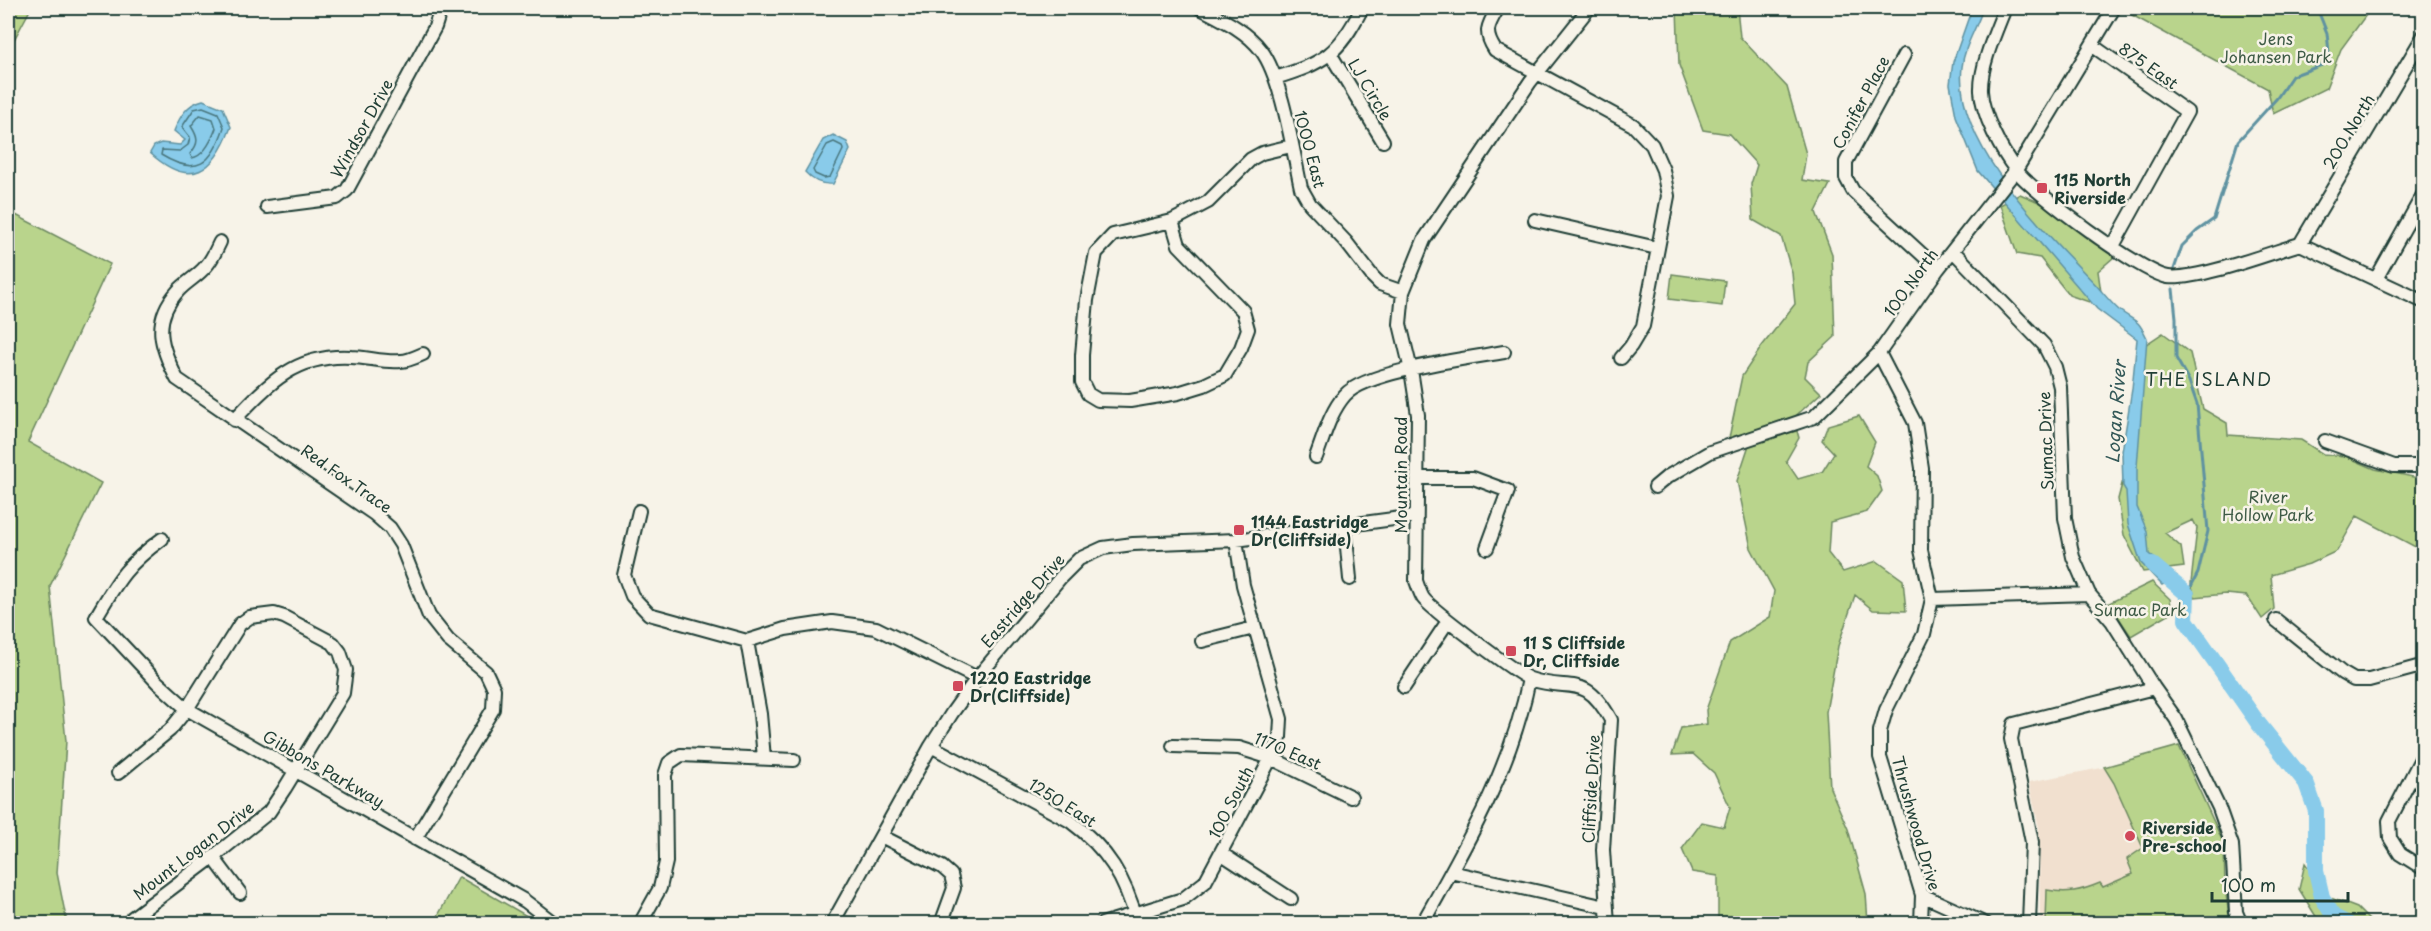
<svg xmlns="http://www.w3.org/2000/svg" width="2431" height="931" font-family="'Playpen Sans',sans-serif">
<rect width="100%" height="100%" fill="#f7f3e8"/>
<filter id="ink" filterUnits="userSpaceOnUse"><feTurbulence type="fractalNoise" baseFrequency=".0167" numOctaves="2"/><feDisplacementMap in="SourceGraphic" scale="12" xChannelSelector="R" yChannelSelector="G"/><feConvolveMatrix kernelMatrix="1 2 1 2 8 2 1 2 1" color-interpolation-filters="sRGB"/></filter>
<g filter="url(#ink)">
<path fill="#f1e0cf" d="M2179 746 2224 844 2225 887 2230 923H2040L2039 828 2029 782 2117 765Z"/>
<path fill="#b9d48c" stroke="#6c8860" stroke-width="1.5" d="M8 8H31L8 51Z
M1677 8H1737L1740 37 1787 87 1806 154 1802 180 1830 184 1816 212 1832 254 1835 337 1808 362 1805 377 1821 393 1790 421 1729 438 1742 376 1762 346 1795 304 1792 273 1781 236 1753 220 1751 184 1757 165 1729 134 1703 130 1679 65Z
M2119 8H2361L2366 15 2341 49 2326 88 2273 114 2268 89Z
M2020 194 2048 206 2114 257 2098 271 2101 292 2089 302 2069 295 2040 258 2017 254 2000 205Z
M8 211 110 264 28 442 101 483 50 586 66 741 57 873 67 923H8Z
M1672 274 1725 281 1722 306 1669 299Z
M2163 333 2190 353 2203 409 2227 423 2228 435 2301 440 2323 454 2345 456 2375 469 2423 479V551L2357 516 2337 551 2309 564 2271 575 2274 609 2262 619 2247 596 2226 594 2195 597 2191 583 2197 528 2193 520 2165 533 2181 547 2184 567 2143 572 2124 535 2118 499 2135 434 2145 345Z
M1859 416 1875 442 1866 466 1877 476 1882 491 1867 512 1830 522 1828 553 1843 572 1877 561 1903 580 1906 611 1873 610 1855 595 1838 646 1826 712 1830 788 1848 829 1866 894 1868 923H1718V876L1692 872 1682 849 1702 822 1724 827 1730 807 1714 773 1693 754 1672 755 1681 728 1707 724 1706 710 1730 642 1770 617 1774 591 1751 548 1737 481 1750 442 1797 431 1799 438 1786 461 1798 479 1822 472 1834 453 1822 440 1828 425Z
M2152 582 2170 599 2172 612 2131 636 2109 603Z
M2179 746 2224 844 2225 887 2230 923H2046L2047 890C2067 894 2081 891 2100 883L2103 887 2133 874 2127 859 2143 848 2114 783 2104 767Z
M2305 863 2328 897 2357 908 2372 923H2320L2299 889Z
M459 877 539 923H434Z"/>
<path fill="#89cbea" stroke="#5f92a1" stroke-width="1.5" d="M1972 8H1983C1977 28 1964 46 1962 67 1953 145 2048 234 2097 286 2104 294 2111 303 2119 310 2136 323 2136 316 2147 338L2137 467V507L2147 531 2149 554 2177 576 2162 585 2141 563 2128 524 2126 491 2123 486 2122 452 2132 389 2137 339 2097 309 1978 171 1956 116 1950 84 1953 62Z
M203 100 223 108 231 127C214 172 191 190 150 153L154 146 161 143 180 145 185 140 174 131C180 116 187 104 203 100Z
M833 135 847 142 850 150 833 184C821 185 813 181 805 172L823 140Z"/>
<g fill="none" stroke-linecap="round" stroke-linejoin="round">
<path stroke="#49767d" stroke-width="1.5" d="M203 107 218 113 224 127C212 164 197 177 161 155L162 150 180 151 188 145 190 137 182 127 194 109Z
M200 115 213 119 216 128C212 139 205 156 192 158L190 154C200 143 198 137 191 126Z
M834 142 842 146 843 150 830 177 824 178 815 174 813 170 827 145Z"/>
<path stroke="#5f92a1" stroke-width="3" d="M2173 272 2182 246 2197 231 2214 219 2238 141 2277 98 2292 76 2330 62 2327 33 2317 8
M2173 289 2176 318V358L2189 381 2197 404 2208 531 2198 573 2187 594"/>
<path stroke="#89cbea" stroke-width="16" d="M2153 565 2187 594 2186 620 2258 723 2306 783 2316 811V871L2322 897 2334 917 2348 924"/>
<defs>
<path id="minor" d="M1200 8C1221 19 1246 30 1261 50 1282 77 1293 152 1301 188L1310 204 1346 242 1373 277 1380 284 1403 292
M1498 8C1488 25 1483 32 1495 50L1633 125 1652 145 1663 170 1668 196 1643 326 1631 346 1621 358
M1589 8 1530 82 1424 240 1403 292 1400 324 1411 370 1418 415 1416 581C1418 586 1420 593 1423 598 1430 608 1518 675 1530 679 1571 693 1584 671 1611 720L1603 850 1608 924
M2005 8C1996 31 1980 66 1981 91 1982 114 2001 151 2016 170 2032 192 2142 273 2168 277 2195 281 2270 253 2300 244L2424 302
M2093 46 2187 112 2113 246
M1331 55 1383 141
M1904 55 1846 162V178L1853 191 1938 269
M1275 78C1324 63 1339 54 1362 8
M267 207 337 198 347 190 435 27 441 8
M1535 220 1657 248
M1172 221 1179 245 1243 311 1248 329 1241 348 1225 375 1204 385 1178 393 1130 401 1098 400 1088 394 1082 382V355L1087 300 1096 253 1113 235 1172 221 1208 202 1251 159 1262 153 1291 146
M220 242C216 250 212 260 206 266 198 276 186 282 178 291 151 321 161 348 177 379L374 514 390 528 401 545 429 616 448 640 486 672 494 689 493 709 415 839
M2300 244 2424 35
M1953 251 2044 345 2055 367 2060 387 2065 518 2073 557 2089 594 2112 621 2154 688 2176 719 2219 808 2232 845 2236 912 2241 924
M2376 279 2424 193
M1879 353 1915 423 1922 468 1921 550 1932 599 1924 634 1886 710 1880 731V757L1922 895 1921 924
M234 420C269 383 296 354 351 357 367 357 385 363 401 361 408 361 416 357 423 354
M2325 441 2394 466H2424
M1316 457C1324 436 1330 412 1345 395 1366 371 1470 358 1504 352
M1417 478H1473L1508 491 1487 548
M1655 487 1667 477 1710 452 1814 417 1879 353 1938 269 2016 170 2114 8
M639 511 624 575 632 596 649 614 747 641 785 629 832 622 876 628 977 678
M1345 526 1350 579
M162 539C126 565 118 580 96 617L157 682 187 709 525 901 555 924
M1932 599 2089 594
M2276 620 2342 673 2354 680H2369L2421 666 2424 662
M747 641 760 714 764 758
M1202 641 1254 628
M1404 687 1448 621
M931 746 1070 821C1108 849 1125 878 1138 924
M1173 746 1239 748 1271 758 1351 797
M2424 753 2389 821 2390 838 2400 854 2424 869
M118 773 170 730 187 709 240 624 250 617 274 614 284 617 333 643 340 652 346 670 343 693 285 788 269 812 213 857 132 918 129 924
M881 836 942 867 951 875 954 888 941 924
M1222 854 1291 899
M213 857 240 893
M1451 872 1606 907
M1922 895 1986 924
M640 924 660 888 666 862 665 775 669 763 681 755 794 760
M832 924 931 746 952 713 977 678 1061 577 1079 559 1103 548 1133 544 1236 540 1416 516
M1102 924 1183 899 1205 882 1271 758 1280 737 1281 719 1243 585 1236 540
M1422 924C1466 846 1512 767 1529 679
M2029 924 2032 842 2011 739 2014 724 2154 688"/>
</defs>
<use href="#minor" stroke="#1f3d34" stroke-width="16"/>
<use href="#minor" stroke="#f7f3e8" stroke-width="12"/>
</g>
</g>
<g fill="#d1495b" stroke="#f7f3e8" stroke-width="2">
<rect x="2036" y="182" width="12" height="12" rx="3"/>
<rect x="1233" y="524" width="12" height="12" rx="3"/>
<rect x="1505" y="645" width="12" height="12" rx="3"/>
<rect x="952" y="680" width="12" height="12" rx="3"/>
<circle cx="2130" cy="836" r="6"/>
</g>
<g text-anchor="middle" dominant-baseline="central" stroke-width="5" stroke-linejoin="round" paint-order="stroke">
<g font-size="16" fill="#3e5b46" stroke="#f7f3e8">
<text x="2276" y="38">Jens<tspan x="2276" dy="18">Johansen Park</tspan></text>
<text x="2268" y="496">River<tspan x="2268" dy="18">Hollow Park</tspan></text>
<text x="2140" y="609">Sumac Park</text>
</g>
<g font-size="16" fill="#1f3d34" stroke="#f7f3e8">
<text transform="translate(2149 65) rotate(35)">875 East</text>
<text transform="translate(1371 89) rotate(59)">LJ Circle</text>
<text transform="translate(1860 102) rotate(-62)">Conifer Place</text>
<text transform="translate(361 128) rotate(-61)">Windsor Drive</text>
<text transform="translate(2348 131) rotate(-59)">200 North</text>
<text transform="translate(1311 149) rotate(75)">1000 East</text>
<text transform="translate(1910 282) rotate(-54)">100 North</text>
<text transform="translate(2045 441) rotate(-92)">Sumac Drive</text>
<text transform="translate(1400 475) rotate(-90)">Mountain Road</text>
<text transform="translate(347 478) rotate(35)">Red Fox Trace</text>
<text transform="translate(1022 600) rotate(-49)">Eastridge Drive</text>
<text transform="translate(1288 750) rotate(23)">1170 East</text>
<text transform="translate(324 768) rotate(30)">Gibbons Parkway</text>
<text transform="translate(1590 789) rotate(-87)">Cliffside Drive</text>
<text transform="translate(1063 802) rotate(32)">1250 East</text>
<text transform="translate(1230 802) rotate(-63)">100 South</text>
<text transform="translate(1917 823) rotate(74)">Thrushwood Drive</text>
<text transform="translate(193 850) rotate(-38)">Mount Logan Drive</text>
</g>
<g font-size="16" font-weight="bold" fill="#1f3d34" stroke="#f7f3e8" text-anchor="start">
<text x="2054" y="179">115 North<tspan x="2054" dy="18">Riverside</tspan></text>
<text x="1251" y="521">1144 Eastridge<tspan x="1251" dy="18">Dr(Cliffside)</tspan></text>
<text x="1523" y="642">11 S Cliffside<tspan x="1523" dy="18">Dr, Cliffside</tspan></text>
<text x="970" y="677">1220 Eastridge<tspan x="970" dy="18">Dr(Cliffside)</tspan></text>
<text x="2142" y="827">Riverside<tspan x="2142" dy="18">Pre-school</tspan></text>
</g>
<g font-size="18" letter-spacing="1.5" fill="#1f3d34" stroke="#f7f3e8">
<text x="2209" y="378">THE ISLAND</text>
</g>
<g font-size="18" font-style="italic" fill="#345958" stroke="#f7f3e8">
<text transform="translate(2115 412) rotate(-86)">Logan River</text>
</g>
</g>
<rect width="2431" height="931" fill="none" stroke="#f7f3e8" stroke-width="30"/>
<rect x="15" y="15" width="2401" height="901" fill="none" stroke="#1f3d34" stroke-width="2" filter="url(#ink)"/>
<path d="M2212 892v9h136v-9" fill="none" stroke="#1f3d34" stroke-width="3"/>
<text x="2221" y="892" font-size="18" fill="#1f3d34" stroke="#f7f3e8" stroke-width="4.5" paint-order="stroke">100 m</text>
</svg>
